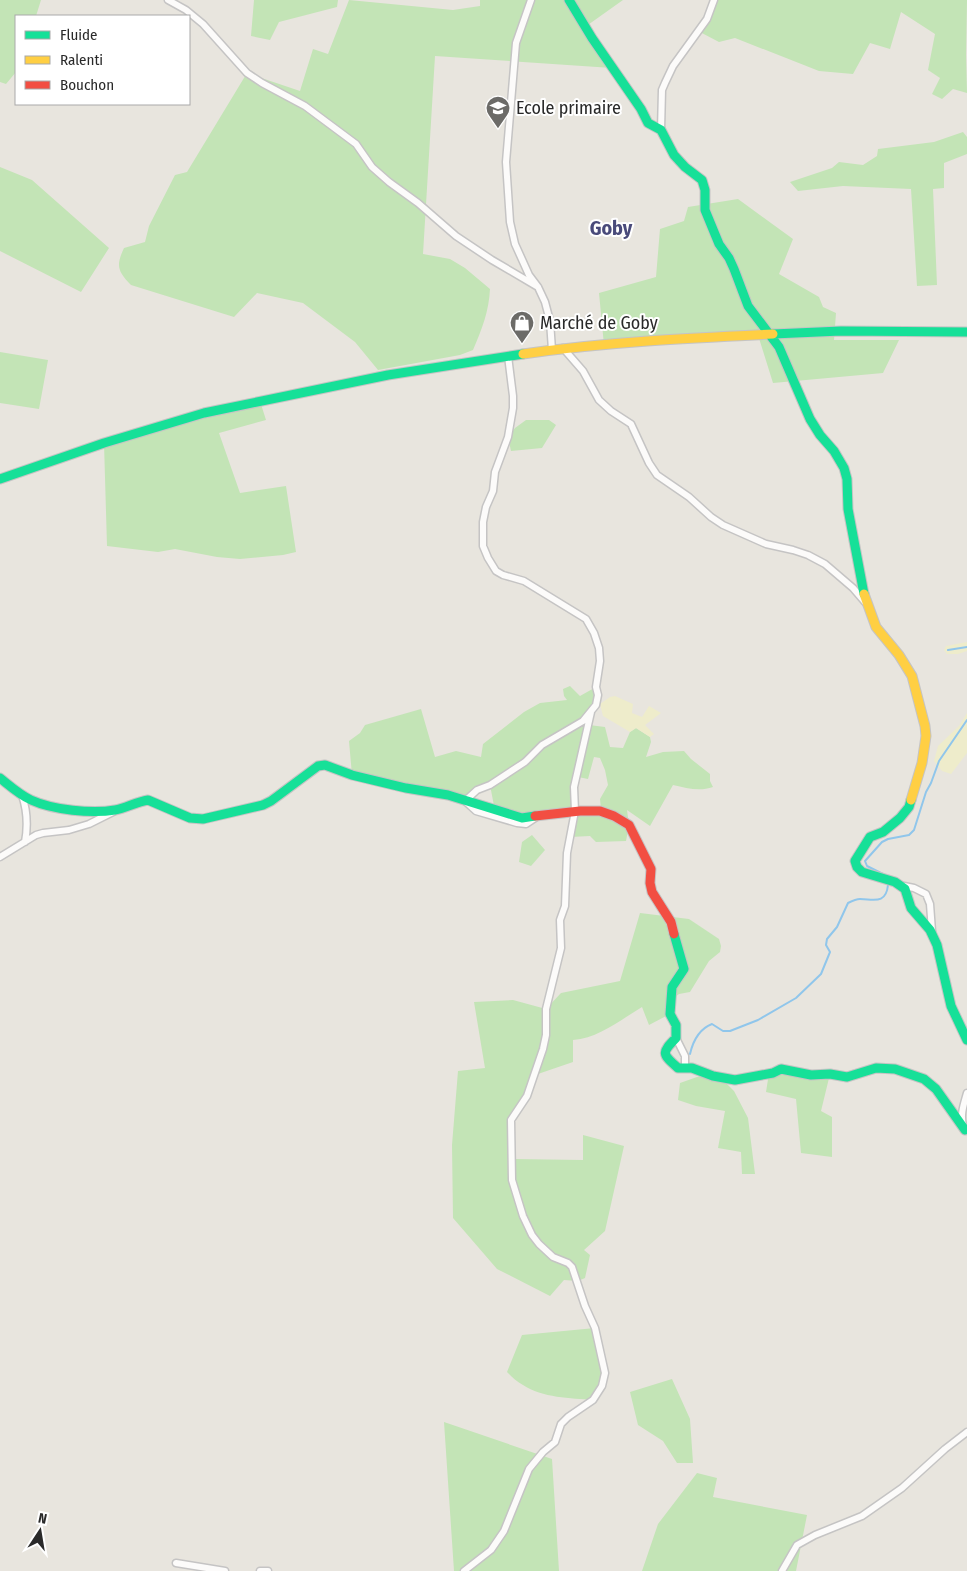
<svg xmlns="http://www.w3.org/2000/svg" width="967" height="1571" font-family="'Fira Sans Condensed',sans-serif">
<rect width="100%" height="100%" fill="#e8e5de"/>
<path fill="#c3e4b6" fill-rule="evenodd" d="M0 0H41L36 16H16V72L6 84 0 82Z
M254 0H338L337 7 279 22 270 40 251 36Z
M349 0 453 10 480 6V0H623L585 27 612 68 435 56 423 254 450 259 465 268 490 289C489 311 482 329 473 350L460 355 378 370 355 342 303 303 257 293 234 317 131 285C117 271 116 265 124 248L145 242 149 226 175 175 187 172 247 73 300 91 313 49 328 54Z
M714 0H967L966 55 967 93 953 89 942 99 932 94 940 78 928 70 935 34 901 12 890 49 870 43 853 74 819 71 735 38 719 42 698 31Z
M963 132 967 137V154L944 163V188L933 189 937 285 917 286 911 189 843 186 798 191 790 182 832 168 839 162 863 165 877 156 878 149 934 142Z
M0 167 32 180 109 248 81 292 0 251Z
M738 199 793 239 779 274 819 297 823 307 836 313 834 340H899L883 373 773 383 758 335 604 345 599 293 656 277 660 229 684 221 688 207Z
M0 352 48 360 39 409 0 403Z
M260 401 266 420 219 433 240 493 286 486 296 552 283 555 240 559 217 557 175 549 158 552 107 546 104 443Z
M526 420H549L556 425 542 448 511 451 508 437 515 428Z
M570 686 580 696 596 687 600 704 596 705 589 725 605 727 610 747 623 748 630 732 636 728 650 737 651 742 646 757 663 752 684 751 691 759 710 774V781L713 787C699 792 687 788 673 785L650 826 627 810 629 825 626 841 596 842 590 836 570 837 573 814 532 817 495 811 490 785 465 801 352 775 349 741 360 733 365 725 421 709 435 757 456 751 481 757 483 744 524 712 540 703 567 700 564 696 563 689ZM594 757 600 758 605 770 608 785 600 799 601 809 576 810V787L578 777 588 779Z
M532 835 545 850 531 866 519 862 522 842Z
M640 913 689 919 719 939 721 946 720 952 709 961 690 992 679 994 671 1000 670 1014 649 1025 642 1007C620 1020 599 1038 573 1040V1062L535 1075 527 1097 513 1115V1159L583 1160V1135L624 1146 605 1231 584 1250 590 1255 585 1278 578 1281 564 1280 550 1296 497 1269 453 1218 452 1145 458 1071 485 1068 474 1002 513 1000 546 1009 561 993 620 981Z
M769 1073 830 1074 821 1111 832 1117V1157L801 1153 796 1099 766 1092Z
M713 1076 721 1078 734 1091 748 1118 755 1174H742L741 1152 718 1148 725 1111 696 1106 678 1100 680 1083 697 1077Z
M595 1328 605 1373 593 1400C571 1398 542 1398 523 1385 517 1382 512 1377 507 1372L522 1335Z
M672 1379 690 1419 693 1463H677L663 1441 638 1425 630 1392Z
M444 1422 552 1459 559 1571H454Z
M697 1473 717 1478 713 1497 807 1515 796 1571H642L658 1524Z"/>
<path fill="#eeeccb" d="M967 642V651L958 654H947L944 650 946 646Z
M615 696 633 704 632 713 642 717 649 706 661 713 645 725 654 734 650 737 636 728 630 732 603 716 600 704 610 697Z
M967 713V753L951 774 942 771 934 761 938 746 959 726Z"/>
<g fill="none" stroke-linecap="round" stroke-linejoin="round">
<path stroke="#90c6eb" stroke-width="2" d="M948 650 967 647
M885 875 867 866 865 861 882 842 888 839 909 835 914 830 926 792 931 783 939 761 967 720
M690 1054C693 1041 699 1029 712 1024L723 1031H730L758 1020 796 998 821 974 830 952 826 945 827 939 837 927 848 903C852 901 856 899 860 899 873 899 886 905 888 885"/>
<defs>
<path id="street" d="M168 0 186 10 203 24 247 73 262 83 305 106 356 144 372 167 389 182 418 203 456 236 492 260 538 287
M531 0 516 43 506 162 510 222 515 244 529 275 538 287 545 302 550 321 552 350
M661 130 662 90 665 83 673 66 707 19 714 0
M563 348 583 371 599 400 611 411 631 424 649 463 657 475 689 497 711 517 723 525 766 544 793 550 808 555 825 564 853 588 865 602
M508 356 513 396V408L508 437 495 472 493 491 486 507 483 522V546L488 558 496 571 503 575 524 581 586 619 594 633 599 648 600 661 596 687 598 695 596 705 583 721 542 745 525 762 490 785 477 790 465 801 476 811 517 823 526 824 535 818
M22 795C27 810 28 826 25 842
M0 857 36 835 43 833 69 830 89 824 113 812
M904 886 914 888 926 894 930 904 932 931
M676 1038 685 1056V1067
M963 1125C960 1114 964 1104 967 1093
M176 1563 225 1571
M260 1571H268
M464 1571 491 1550 504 1531 529 1469 543 1452 555 1442 561 1424 568 1417 593 1400 602 1386 605 1373 595 1328 585 1306 572 1267 568 1263 553 1257 539 1244 532 1235 523 1216 512 1180 511 1120 527 1096 543 1049 546 1035V1009L561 948 560 920 565 906 567 853 575 811 574 787 591 712
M782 1571 797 1545 815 1535 862 1516 902 1488 945 1449 967 1432"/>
<path id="fast" d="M569 0 592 38 641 109 648 123 661 130 674 155 685 167 702 180 705 190V210L719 244 729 258 734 269 748 306 779 347 810 419 820 435 834 451 844 468 847 479 848 509 864 594
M773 334 841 331 967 332
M0 479 104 443 204 413 388 375 523 354
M0 778C10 786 20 795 31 800 53 810 92 814 115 810 126 808 136 802 148 800L190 818 203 819 263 805 271 801 318 766 325 765 352 775 406 788 448 795 522 818 535 816
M911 800 909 807 900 818 883 832 870 837 855 861 857 867 862 872 895 882 905 889 911 908 930 930 937 945 951 1006 967 1040
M674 934 684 969 672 987 670 1014 676 1025V1038C661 1053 662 1054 678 1068H692L713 1076 735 1080 773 1073 781 1069 811 1075 830 1074 847 1077 876 1068 895 1069 924 1079 936 1089 965 1130"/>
<path id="slow" d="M523 354C606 342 689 338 773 334
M864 594 876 627 899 655 912 676 925 726 926 736 922 763 911 800"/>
<path id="jam" d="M535 816 580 811H600L614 816 629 825 651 869 650 883 652 892 671 922 674 934"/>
</defs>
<use href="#street" stroke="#c5c4c4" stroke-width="9"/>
<use href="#fast" stroke="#c5c4c4" stroke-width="11"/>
<use href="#slow" stroke="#c5c4c4" stroke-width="11"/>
<use href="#jam" stroke="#c5c4c4" stroke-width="11"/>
<use href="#street" stroke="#fcfbfa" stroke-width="6"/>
<use href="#fast" stroke="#16e098" stroke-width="9"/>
<use href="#slow" stroke="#ffcf43" stroke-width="9"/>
<use href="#jam" stroke="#f24e42" stroke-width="9"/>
</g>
<defs>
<symbol id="school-pin" viewBox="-11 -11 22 30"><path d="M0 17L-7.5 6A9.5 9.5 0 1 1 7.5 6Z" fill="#6c6b68" stroke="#fff"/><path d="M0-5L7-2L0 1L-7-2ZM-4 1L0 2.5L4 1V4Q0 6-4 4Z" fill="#fff"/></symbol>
<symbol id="shop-pin" viewBox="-11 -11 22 30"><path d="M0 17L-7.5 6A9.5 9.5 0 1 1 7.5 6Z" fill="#6c6b68" stroke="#fff"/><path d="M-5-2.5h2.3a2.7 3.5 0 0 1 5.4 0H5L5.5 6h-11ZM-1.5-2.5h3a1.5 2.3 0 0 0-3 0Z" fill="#fff"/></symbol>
</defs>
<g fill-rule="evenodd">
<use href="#school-pin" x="484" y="94" width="28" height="38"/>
<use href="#shop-pin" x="508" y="309" width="28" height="38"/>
</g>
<g text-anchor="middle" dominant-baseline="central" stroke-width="4" stroke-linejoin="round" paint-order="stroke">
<g font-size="18" fill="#292929" stroke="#fff" text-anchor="start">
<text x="516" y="108">Ecole primaire</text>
<text x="540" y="323">Marché de Goby</text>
</g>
<g font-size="20" font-weight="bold" fill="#494a7a" stroke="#fff">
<text x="611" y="228">Goby</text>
</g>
</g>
<rect x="15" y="15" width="175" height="90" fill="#ffffff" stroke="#a9a9a9"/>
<rect x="25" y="31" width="25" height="8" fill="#16e098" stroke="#a9a9a9"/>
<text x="60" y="40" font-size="15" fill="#292929">Fluide</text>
<rect x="25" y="56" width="25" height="8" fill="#ffcf43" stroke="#a9a9a9"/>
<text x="60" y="65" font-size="15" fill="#292929">Ralenti</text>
<rect x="25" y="81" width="25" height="8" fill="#f24e42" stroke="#a9a9a9"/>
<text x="60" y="90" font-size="15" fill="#292929">Bouchon</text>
<g transform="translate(40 1531) rotate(12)" stroke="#ffffff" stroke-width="4" paint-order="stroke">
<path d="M0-4L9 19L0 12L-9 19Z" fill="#292929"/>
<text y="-8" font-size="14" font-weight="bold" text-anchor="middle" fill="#292929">N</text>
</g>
</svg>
